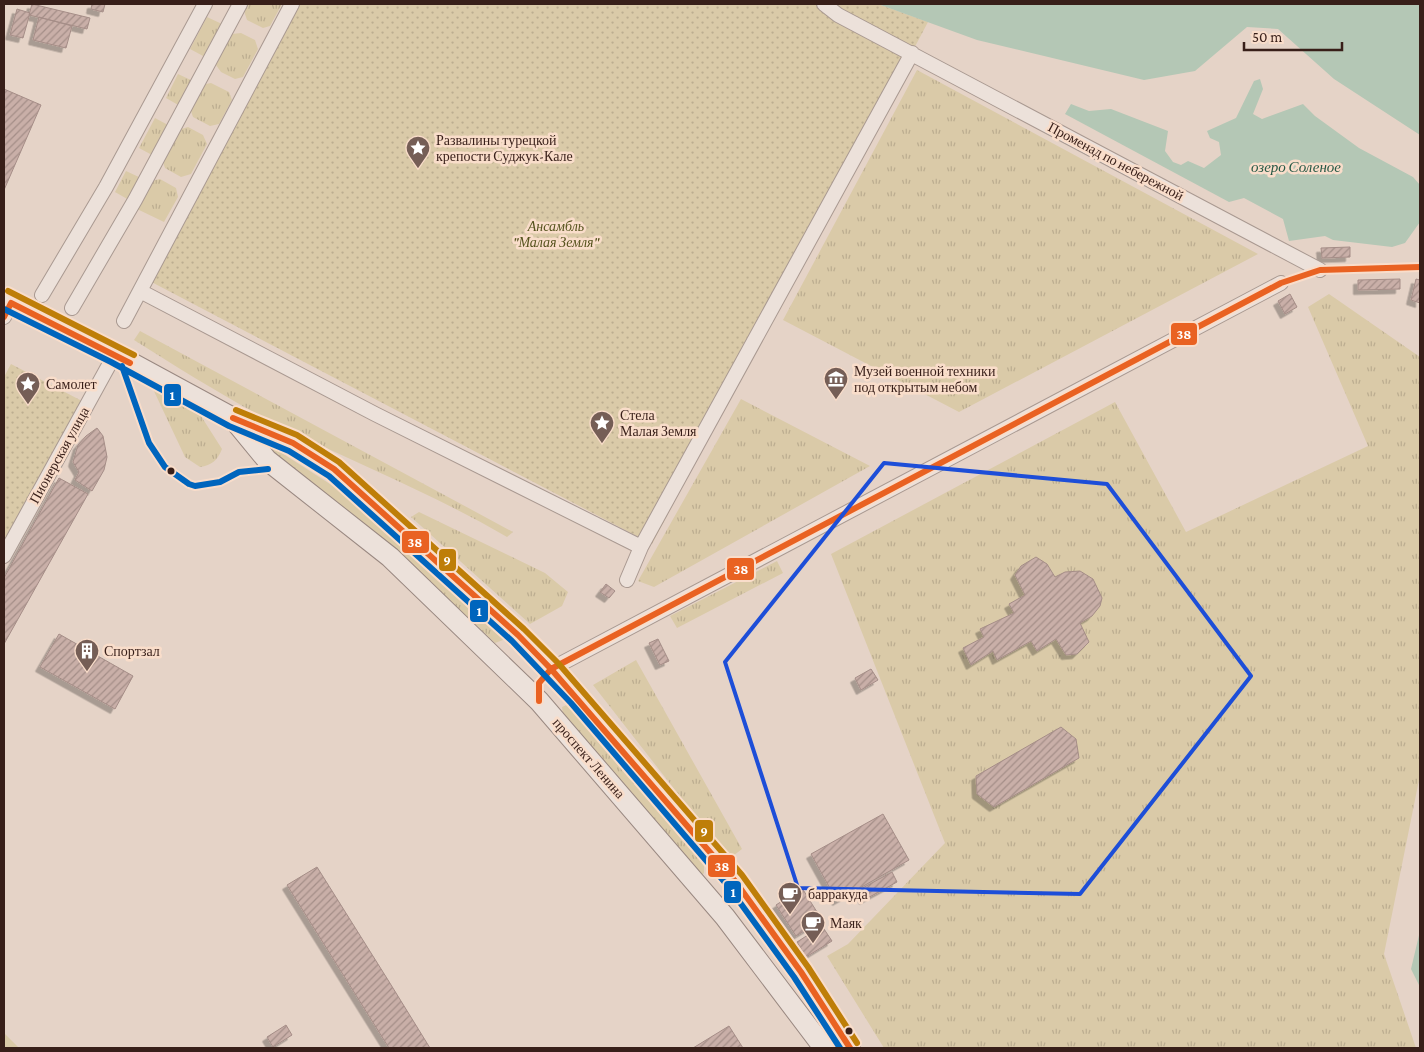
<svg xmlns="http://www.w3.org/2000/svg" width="1424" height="1052" font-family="'Crimson Pro',serif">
<defs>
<pattern id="grass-tufts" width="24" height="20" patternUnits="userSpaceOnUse" patternTransform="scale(1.25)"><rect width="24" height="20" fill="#dacaa8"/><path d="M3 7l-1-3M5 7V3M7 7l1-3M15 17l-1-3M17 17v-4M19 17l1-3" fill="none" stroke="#bcad90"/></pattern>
<pattern id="park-dots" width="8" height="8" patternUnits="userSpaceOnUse" patternTransform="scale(1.25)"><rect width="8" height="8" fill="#dacaa8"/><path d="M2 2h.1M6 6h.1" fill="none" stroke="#bcad90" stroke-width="1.8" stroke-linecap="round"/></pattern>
<pattern id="building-hatch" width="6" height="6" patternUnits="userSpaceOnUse" patternTransform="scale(1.25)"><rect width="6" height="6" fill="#c9afa8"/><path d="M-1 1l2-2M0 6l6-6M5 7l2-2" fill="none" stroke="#a48e88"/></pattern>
<filter id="shadow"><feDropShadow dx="-4.5" dy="4.5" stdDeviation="0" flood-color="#0004"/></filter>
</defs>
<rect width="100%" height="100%" fill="#e5d3c7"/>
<path fill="url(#grass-tufts)" d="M248 4H282L270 26 263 28 247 20 244 11Z
M207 17 222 24 205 57 190 49Z
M241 33 255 40 258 49 243 77 235 79 221 72 216 65 232 34Z
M917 70 1258 254 959 412 783 320Z
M178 74 193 81 180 106 166 98Z
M211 83 229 92 232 100 219 124 210 126 193 117 190 108 201 85Z
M155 118 168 125 152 155 139 148Z
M188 127 203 135 207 144 191 174 181 177 165 168 162 159 178 130Z
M126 171 141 178 129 200 115 192Z
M160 179 176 188 178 197 164 222 137 209 151 181Z
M1329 294 1420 357V775L1384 954 1416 1048H884L827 956 848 944 945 843 831 554 1115 402 1186 532 1368 446 1308 307Z
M140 331 513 532 507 537C437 496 362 466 289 430 235 404 185 372 134 340Z
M153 389 201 416 222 449C217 461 212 465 200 467L185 457Z
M741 399 870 466 654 587 638 581Z
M271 446 361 504 507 632 503 640 495 643C423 573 346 512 266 452Z
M419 512 545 573 568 592 562 606 530 624 411 517Z
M777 561 783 573 677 628 670 616Z
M636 660 742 849 729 859 593 685Z
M573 702 630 769 704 866V873L698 879 563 715 562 707Z"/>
<path fill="url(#park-dots)" d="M287 4H878L928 22 652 544 140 276Z
M11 364 82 401 4 541V377Z"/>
<path fill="#dacaa8" d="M4 1033 19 1048H4Z"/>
<path fill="#b4c7b5" d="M878 4H1420V135L1334 79 1278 29 1247 27 1195 71 1144 80 977 40Z
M1260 79 1263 89 1253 114 1262 119 1303 104 1315 116 1359 148 1413 177 1420 185V222L1405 243 1392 247 1333 240 1325 236 1289 241 1283 219 1244 198 1229 202 1065 114 1071 104 1089 111 1111 109 1168 131 1165 151 1173 162 1181 165 1188 161 1204 168 1221 155 1219 142 1210 138 1207 131 1236 118 1254 81Z
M1420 931V987L1411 969Z"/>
<path fill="url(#building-hatch)" stroke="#a58d87" filter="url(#shadow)" d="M32 4 90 18 87 29 29 15Z
M92 4H105L103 12 91 9Z
M17 9 30 13 23 38 10 35Z
M39 17 72 26 66 48 33 40Z
M4 89 41 105 4 190Z
M1350 247V257L1322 258 1321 248Z
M1400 279V289L1358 290V280Z
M1416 279 1420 280V303L1411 300Z
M1290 294 1297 307 1285 314 1278 301Z
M97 428 103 436 107 457 104 470 92 491 75 480 79 472 73 462 78 445 86 436Z
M59 478 88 494 4 644V578Z
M1036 557 1047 564 1055 577 1065 572 1080 571 1093 579 1102 598 1100 606 1092 616 1080 623 1089 642 1077 654 1066 655 1056 639 1037 651 1031 641 997 660 993 651 971 665 963 648 984 637 980 629 1014 613 1009 604 1025 595 1015 575 1021 566Z
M606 584 615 591 609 598 600 592Z
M59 634 133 676 115 709 40 667Z
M658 639 669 661 660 665 649 643Z
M871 669 878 680 861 690 855 678Z
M1061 727 1076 739 1079 758 994 807 977 794 976 776Z
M883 814 909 860 837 901 811 854Z
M317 867 388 980 430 1048H389L287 885Z
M892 872 897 882 864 900 859 890Z
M802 888 822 920 796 936 776 905Z
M822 926 832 941 806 957 797 942Z
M286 1025 292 1035 273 1047 267 1037Z
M729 1026 743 1048H693Z"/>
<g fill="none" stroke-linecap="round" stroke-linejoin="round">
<defs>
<path id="street" d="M824 4 838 15 1320 270
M140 291 375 414 641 547
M42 295 106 187 205 4
M72 308 135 200 240 4
M4 317 11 303
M124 321 292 4
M4 556 115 354
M627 580 641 547 912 53
M551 669 1281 283"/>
<path id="secondary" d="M4 299 115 354 233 418 293 443 334 469 518 635 577 697 735 881 801 972 850 1048
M234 420 267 460 390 557 539 701 725 917 824 1048"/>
</defs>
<use href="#street" stroke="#a99991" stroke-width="16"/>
<use href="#secondary" stroke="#998881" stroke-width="22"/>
<use href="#street" stroke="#ece1da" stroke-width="14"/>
<use href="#secondary" stroke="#ece1da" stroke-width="20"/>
<defs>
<path id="bus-1" d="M4 317 11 303 130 363
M233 418 293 443 334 469 518 635 551 669 735 881 801 972 850 1048
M539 701V683L551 669 1281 283 1320 270 1420 267"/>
<path id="bus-2" d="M4 309 111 362 229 426 289 451 329 476 512 641 571 703 728 886 794 977 840 1048
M122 366 149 443 165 467 189 484 195 486 220 482 239 472 268 469"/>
<path id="bus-3" d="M8 291 134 355
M236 410 297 435 339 462 524 629 558 663 742 875 808 967 857 1043"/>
</defs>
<use href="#bus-1" stroke="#f9ddca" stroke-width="10"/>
<use href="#bus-2" stroke="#f9ddca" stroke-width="10"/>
<use href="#bus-3" stroke="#f9ddca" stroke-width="10"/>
<use href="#bus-1" stroke="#e96222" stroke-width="6"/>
<use href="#bus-2" stroke="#0065bd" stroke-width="6"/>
<use href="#bus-3" stroke="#be7e08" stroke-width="6"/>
</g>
<path fill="none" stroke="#1d4ed8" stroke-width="4" stroke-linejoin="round" d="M884 463 1107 484 1251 676 1080 894 798 888 725 662Z"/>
<defs>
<symbol id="sight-pin" viewBox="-11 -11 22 30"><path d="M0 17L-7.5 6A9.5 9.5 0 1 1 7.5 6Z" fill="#755e56" stroke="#f9ddca"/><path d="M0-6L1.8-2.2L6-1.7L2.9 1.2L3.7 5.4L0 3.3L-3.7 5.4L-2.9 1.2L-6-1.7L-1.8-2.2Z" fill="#fff"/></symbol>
<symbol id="museum-pin" viewBox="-11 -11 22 30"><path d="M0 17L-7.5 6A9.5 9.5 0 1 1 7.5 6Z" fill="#755e56" stroke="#f9ddca"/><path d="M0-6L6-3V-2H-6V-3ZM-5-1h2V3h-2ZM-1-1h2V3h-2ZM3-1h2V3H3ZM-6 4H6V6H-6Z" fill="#fff"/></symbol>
<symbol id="building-pin" viewBox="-11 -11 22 30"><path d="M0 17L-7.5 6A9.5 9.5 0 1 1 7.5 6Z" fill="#755e56" stroke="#f9ddca"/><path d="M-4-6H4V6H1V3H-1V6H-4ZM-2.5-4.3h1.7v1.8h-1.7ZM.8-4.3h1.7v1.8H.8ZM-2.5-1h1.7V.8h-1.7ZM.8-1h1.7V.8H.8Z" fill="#fff"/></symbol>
<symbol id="cafe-pin" viewBox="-11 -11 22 30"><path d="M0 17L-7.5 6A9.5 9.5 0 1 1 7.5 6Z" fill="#755e56" stroke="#f9ddca"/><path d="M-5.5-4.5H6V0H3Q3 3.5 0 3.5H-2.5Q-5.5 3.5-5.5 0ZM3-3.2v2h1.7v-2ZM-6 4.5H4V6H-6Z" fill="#fff"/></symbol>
</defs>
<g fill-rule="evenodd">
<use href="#sight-pin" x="404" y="134" width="28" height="38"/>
<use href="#museum-pin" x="822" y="365" width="28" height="38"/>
<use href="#sight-pin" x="14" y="370" width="28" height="38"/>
<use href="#sight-pin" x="588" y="409" width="28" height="38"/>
<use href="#building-pin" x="73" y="637" width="28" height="38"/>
<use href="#cafe-pin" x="776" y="880" width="28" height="38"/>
<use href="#cafe-pin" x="799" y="909" width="28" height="38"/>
</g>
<g fill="#381f19" stroke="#f9ddca" stroke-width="2">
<circle cx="171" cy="471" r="4.5"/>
<circle cx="849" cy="1031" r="4.5"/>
</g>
<g text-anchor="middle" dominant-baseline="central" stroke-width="5" stroke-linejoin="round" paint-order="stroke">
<g font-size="14" fill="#381f19" stroke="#f9ddca" text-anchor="start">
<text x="436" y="140">Развалины турецкой<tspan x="436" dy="16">крепости Суджук-Кале</tspan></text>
<text x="854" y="371">Музей военной техники<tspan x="854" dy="16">под открытым небом</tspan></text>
<text x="46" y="384">Самолет</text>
<text x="620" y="415">Стела<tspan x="620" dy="16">Малая Земля</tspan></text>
<text x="104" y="651">Спортзал</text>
<text x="808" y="894">барракуда</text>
<text x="830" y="923">Маяк</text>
</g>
<g font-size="14" fill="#381f19" stroke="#f9ddca">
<text transform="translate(1116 161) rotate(28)">Променад по небережной</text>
<text transform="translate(59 455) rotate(-61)">Пионерская улица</text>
<text transform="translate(589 758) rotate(49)">проспект Ленина</text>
</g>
<g font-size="14" font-style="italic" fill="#56531e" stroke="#f9ddca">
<text x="556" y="226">Ансамбль<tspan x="556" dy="16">"Малая Земля"</tspan></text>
</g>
<g font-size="15" font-style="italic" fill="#275946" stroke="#f9ddca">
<text x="1296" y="167">озеро Соленое</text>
</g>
</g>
<g stroke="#f9ddca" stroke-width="2">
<rect x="1170" y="322" width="28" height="24" rx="5" fill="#e96222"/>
<rect x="163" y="383" width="19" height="24" rx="5" fill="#0065bd"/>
<rect x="401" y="530" width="29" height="24" rx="5" fill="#e96222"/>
<rect x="438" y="548" width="19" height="24" rx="5" fill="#be7e08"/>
<rect x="726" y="557" width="29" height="24" rx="5" fill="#e96222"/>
<rect x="469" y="599" width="20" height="24" rx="5" fill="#0065bd"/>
<rect x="694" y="819" width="20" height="24" rx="5" fill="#be7e08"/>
<rect x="707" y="854" width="29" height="24" rx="5" fill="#e96222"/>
<rect x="723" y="880" width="19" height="24" rx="5" fill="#0065bd"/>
</g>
<g font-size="14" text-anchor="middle" font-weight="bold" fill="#fff">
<text x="1184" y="339">38</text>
<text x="172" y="400">1</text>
<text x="415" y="547">38</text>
<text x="447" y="565">9</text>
<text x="741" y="574">38</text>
<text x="479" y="616">1</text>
<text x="704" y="836">9</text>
<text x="722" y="871">38</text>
<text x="733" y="897">1</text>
</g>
<rect width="1424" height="1052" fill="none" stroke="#381f19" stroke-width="10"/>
<path d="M1244 42v8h98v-8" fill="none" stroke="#381f19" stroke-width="2.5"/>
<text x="1252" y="42" font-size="15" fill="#381f19" stroke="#f9ddca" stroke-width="4" paint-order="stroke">50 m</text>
</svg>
